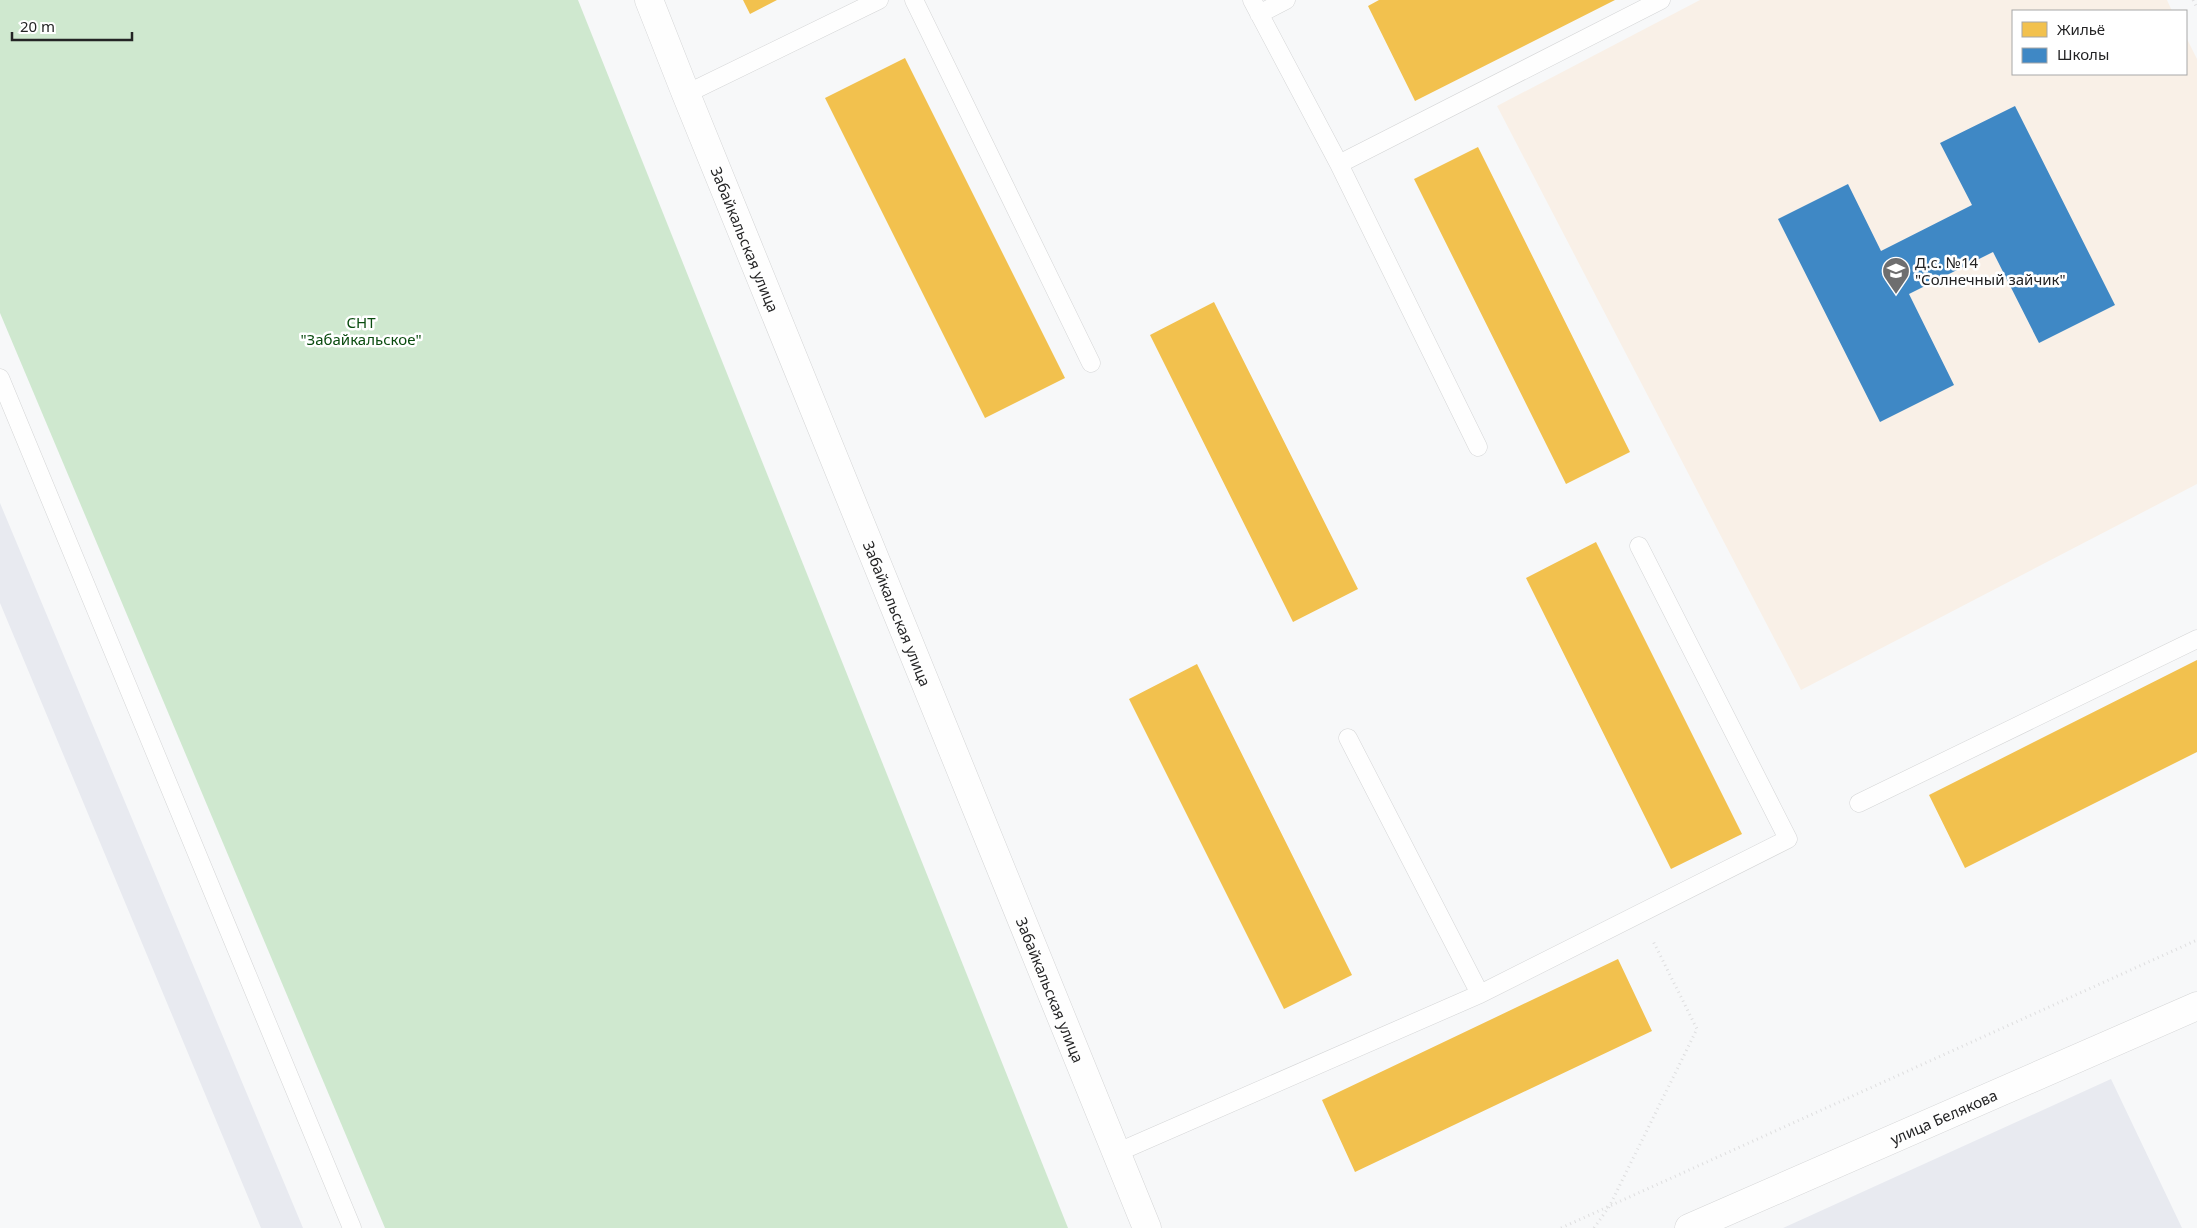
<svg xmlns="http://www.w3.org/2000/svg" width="2197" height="1228" font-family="'Noto Sans',sans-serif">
<rect width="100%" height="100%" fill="#f7f8f9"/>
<path fill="#f9f0e7" d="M1700 0H2167L2172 11H2013V74H2186V37L2197 59V484L1801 690 1497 106Z"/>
<path fill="#e8eaf0" d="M0 503 303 1228H261L0 603Z
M2111 1079 2182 1228H1783Z"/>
<path fill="#cfe8cf" d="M0 0H578L1068 1228H385L0 313Z"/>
<path fill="#f2c14e" d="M743 0H777L750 14Z
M1379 0H1615L1415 101 1368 6Z
M905 58 1065 378 985 418 825 98Z
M1478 147 1630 452 1566 484 1414 179Z
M1214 302 1358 589 1293 622 1150 335Z
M1596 542 1742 834 1671 869 1526 578Z
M2197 660V752L1965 868 1929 795Z
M1197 664 1352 975 1284 1009 1129 699Z
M1618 959 1652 1031 1355 1172 1322 1100Z"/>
<path fill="#3f88c5" d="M2015 106 2115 305 2039 343 1993 252 1909 294 1954 385 1880 422 1778 219 1848 184 1881 251 1972 205 1940 143Z"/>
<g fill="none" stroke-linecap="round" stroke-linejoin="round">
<defs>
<path id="service" d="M914 0 1091 363
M1252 0 1339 164 1478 447
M1259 14 1286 0
M686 94 879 0
M1339 164 1661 0
M0 378 352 1228
M1348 738 1480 994
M1859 803 2197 639
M1116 1153 1480 994 1788 839 1639 546"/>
<g id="minor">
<path id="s1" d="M649 0 686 94 1147 1228"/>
<path id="s2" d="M1689 1228 2197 1006"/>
</g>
</defs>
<use href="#service" stroke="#d4d5d6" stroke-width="19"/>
<use href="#minor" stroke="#d4d5d6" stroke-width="29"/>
<path stroke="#dededf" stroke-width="3" stroke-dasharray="1 4" stroke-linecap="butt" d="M2193 0 2197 8
M1561 1228 2197 940
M1594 1228 1609 1207 1697 1029 1653 941"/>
<use href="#service" stroke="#fefefe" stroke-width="18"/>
<use href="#minor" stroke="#fefefe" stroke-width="28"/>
</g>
<defs>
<symbol id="school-pin" viewBox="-11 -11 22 30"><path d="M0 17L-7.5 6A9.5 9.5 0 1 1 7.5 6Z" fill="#6e6e6f" stroke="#fff"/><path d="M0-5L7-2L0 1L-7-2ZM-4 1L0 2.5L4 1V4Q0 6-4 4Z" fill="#fff"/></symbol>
</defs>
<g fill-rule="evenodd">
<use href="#school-pin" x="1880" y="255" width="32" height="43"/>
</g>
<g text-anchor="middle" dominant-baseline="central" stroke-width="5" stroke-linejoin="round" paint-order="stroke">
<g font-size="15" fill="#242425" stroke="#fff">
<text stroke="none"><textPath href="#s1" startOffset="258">Забайкальская улица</textPath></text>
<text stroke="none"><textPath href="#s1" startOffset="662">Забайкальская улица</textPath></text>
<text stroke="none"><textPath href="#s1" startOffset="1068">Забайкальская улица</textPath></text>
<text stroke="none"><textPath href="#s2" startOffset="278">улица Белякова</textPath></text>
</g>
<g font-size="15" fill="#242425" stroke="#fff" text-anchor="start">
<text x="1915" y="262">Д.с. №14<tspan x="1915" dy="17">"Солнечный зайчик"</tspan></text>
</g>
<g font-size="15" fill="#0b4c10" stroke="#fff">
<text x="361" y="322">СНТ<tspan x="361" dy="17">"Забайкальское"</tspan></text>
</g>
</g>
<rect x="2012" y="10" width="175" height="65" fill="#ffffff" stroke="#a7a7a8"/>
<rect x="2022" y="22" width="25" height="15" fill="#f2c14e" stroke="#a7a7a8"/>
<text x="2057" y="35" font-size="15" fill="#242425">Жильё</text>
<rect x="2022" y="48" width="25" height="15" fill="#3f88c5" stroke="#a7a7a8"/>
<text x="2057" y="60" font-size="15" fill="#242425">Школы</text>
<path d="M12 32v8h120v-8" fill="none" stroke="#242425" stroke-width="2.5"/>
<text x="20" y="32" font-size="15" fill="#242425" stroke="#ffffff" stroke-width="4" paint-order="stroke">20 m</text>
</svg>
